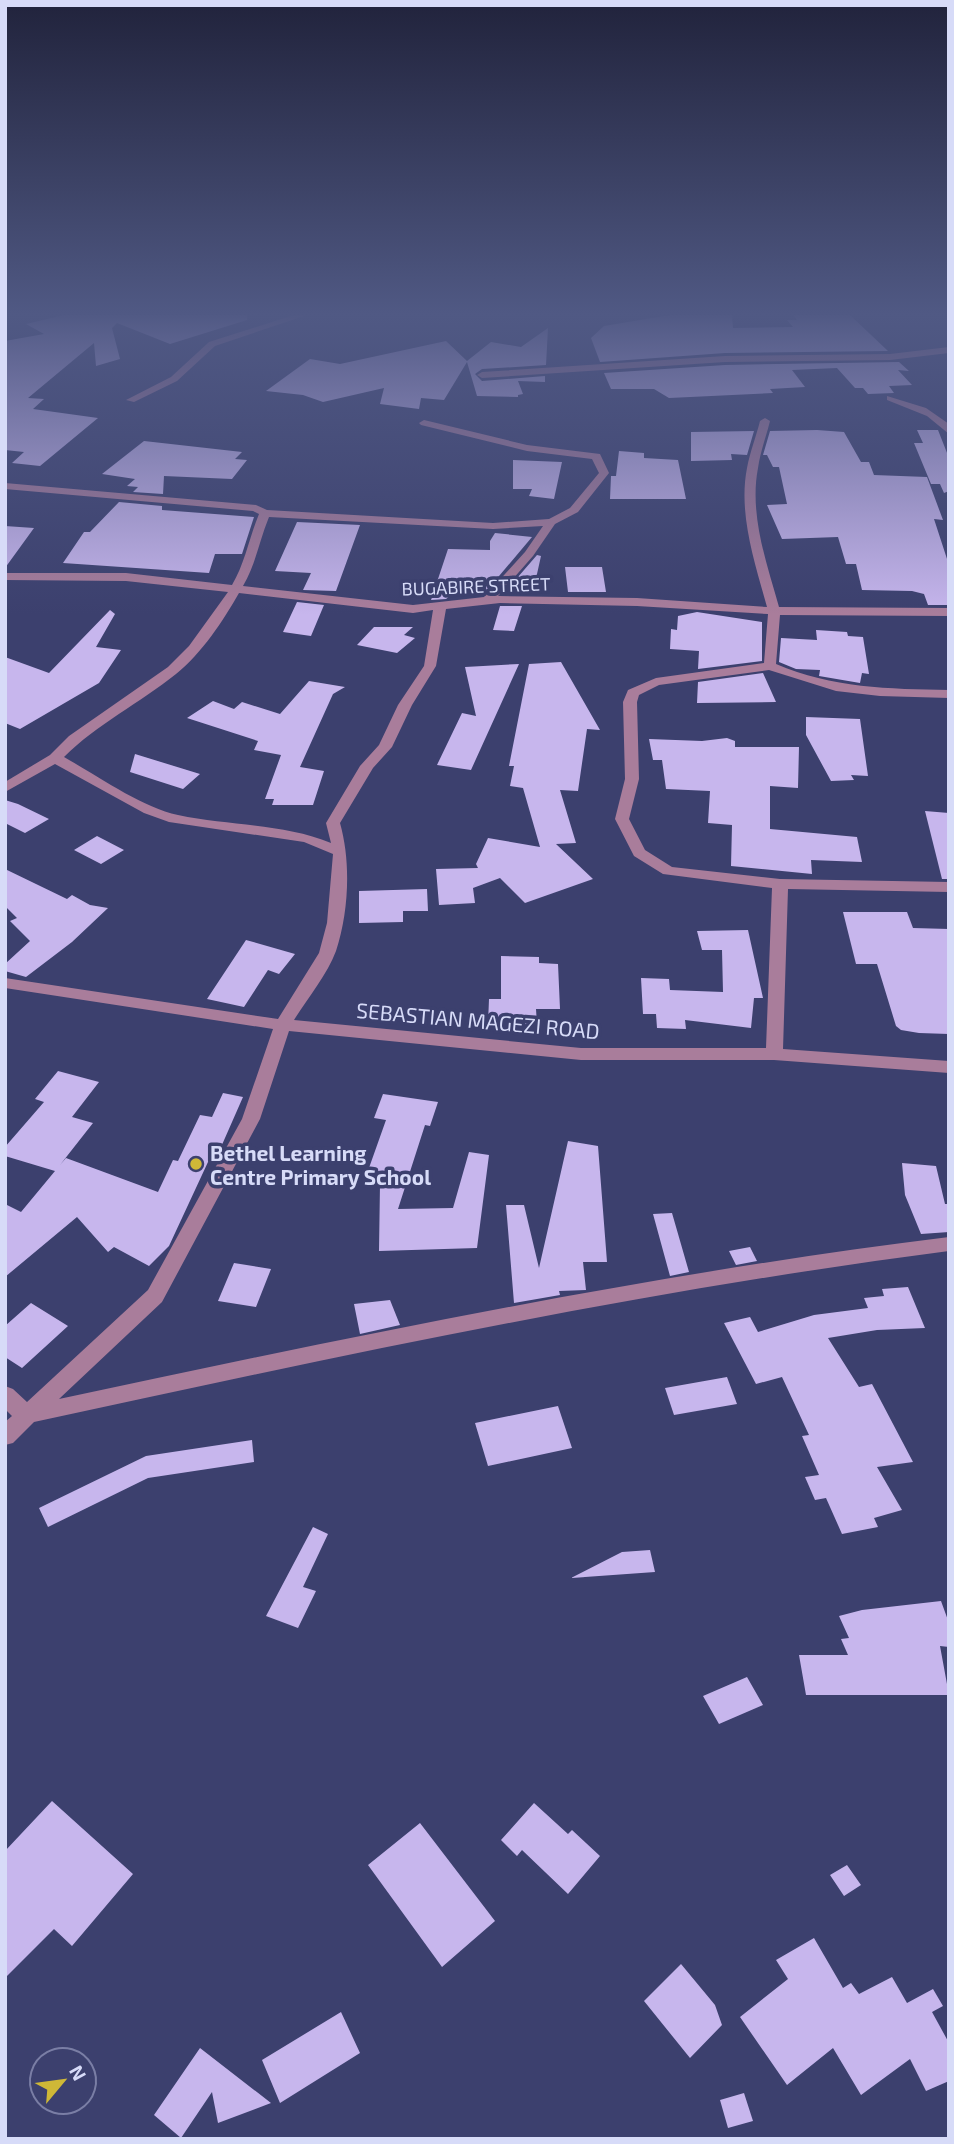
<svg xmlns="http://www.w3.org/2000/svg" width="954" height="2144" font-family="'Exo 2',sans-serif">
<rect width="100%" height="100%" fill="#3c406e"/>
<path fill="#c7b6ed" d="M64 315H247V320L170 344 117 323 112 328 120 359 96 366 94 343 28 398 44 399 33 409 98 418 40 466 12 463 24 452 5 450V341L44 334 26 324Z
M670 315H732L733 328 793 327 787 320H797L793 315H850L888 351 725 353 600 362 591 338 604 326Z
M548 328 546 365 482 369 475 374 482 381 545 376V382L518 381 523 394 518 395V397L477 396 467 362 444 400 421 398 419 409 380 404 384 388 323 402 303 395 266 391 310 359 340 364 446 341 467 361 491 342 521 347Z
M899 362 909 371 898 370 912 385 889 386 894 393 868 394 863 388H855L837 368 792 370 805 387 770 389 773 393 669 398 654 389H611L604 373 725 365Z
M817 430 844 432 861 462H869L874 475 927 477 943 520 934 519 948 562 949 605H928L924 594 912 591 862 590 856 564H846L838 537 782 539 767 505 787 504 779 467H773L767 455H763L770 431Z
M917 430H938L949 458V491L944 493 940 484H931L914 443H923Z
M754 431 747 455 731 454 732 460 691 461V432Z
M144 441 242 452 235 459 247 460 232 479 164 476 163 494 133 492 138 487 127 486 135 479 102 474Z
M619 451 644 453V458L678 460 686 499H610L611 476H616Z
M513 460 562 462 554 499 529 496 532 489H513Z
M119 502 162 506V510L254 517 242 554H215L209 573 63 563 84 532H90Z
M297 522 360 525 336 591 303 590 311 573 275 571Z
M5 526 34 528 5 568Z
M495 533 532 537 483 595H451L446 599 431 600 448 549 490 550V541Z
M537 555 541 556 533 592 504 593Z
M565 567H602L606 592H568Z
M297 602 324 605 311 636 283 632Z
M500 606H522L514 631 493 630Z
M110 610 115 614 96 647 121 650 99 683 20 729 5 723V657L49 673Z
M697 612 762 622V661L698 669 699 651 670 649 671 629 677 630 678 616Z
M374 627H413L404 635 415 638 397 653 357 645Z
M816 630 847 632 848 636 863 637 869 674 862 673 860 683 819 676 820 670 796 669 779 662 781 638 817 640Z
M561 662 600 730 587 729 578 791 560 790 576 843 556 844 593 879 525 903 500 878 473 888 475 903 439 905 436 869 478 868 476 864 488 838 540 847 523 788 510 786 514 766H509L529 664Z
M519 664 471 770 437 765 462 713 476 716 465 667Z
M763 673 776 702 697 703 698 682Z
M309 681 345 687 333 694 300 767 324 771 313 805H272L274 799H265L281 755 254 750 258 741 187 718 213 701 234 709 242 702 280 714Z
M806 717 860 719 868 776 851 775 854 780 831 781 806 735Z
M727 738 735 741V747H799L798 788 770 786V829L857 837 862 862 811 860 812 874 731 866 732 825 708 823 710 791 666 789 662 760H653L649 739 702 741Z
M135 754 200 774 183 789 130 772Z
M5 800 18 804 49 819 25 833 5 823Z
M925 811 949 813V879H942Z
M97 836 124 850 101 864 74 850Z
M5 869 67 899 72 895 90 905 108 908 72 942 26 977 5 971V964L30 941 10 921 17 918 5 906Z
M427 889 428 911H403V922L359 923V891Z
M843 912H907L913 928 949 929V1034L919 1033 901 1030 896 1026 877 964H856Z
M748 930 763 998H754L751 1028 685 1020 686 1029 657 1028 656 1014H643L641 978 669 979 670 990 723 992 722 950H702L697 931Z
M246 940 295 954 279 974 268 970 244 1007 207 999Z
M501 956 539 957V963L558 964 560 1009H536L537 1025 488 1024 489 999H501Z
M58 1071 99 1082 72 1117 93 1123 60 1165 66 1158 158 1192 173 1160 178 1161 200 1115 212 1117 223 1093 243 1097 214 1163 208 1162 169 1246 149 1266 114 1247 108 1252 77 1217 5 1277V1204L21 1212 55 1171 5 1156V1147L44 1102 35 1099Z
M383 1094 438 1102 430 1126 425 1125 398 1209 453 1208 469 1152 489 1155 477 1248 379 1251 380 1184 364 1182 386 1120 374 1118Z
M568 1141 598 1146 607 1262H583L586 1290 559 1291 560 1295 514 1303 506 1205H524L539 1268Z
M902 1163 936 1166 945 1204H949V1232L921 1234 905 1195Z
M672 1213 689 1272 670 1276 653 1214Z
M750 1247 757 1261 736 1265 729 1251Z
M234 1263 271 1269 256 1307 218 1301Z
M908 1287 925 1328 877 1330 828 1338 859 1387 872 1384 913 1462 877 1467 902 1510 874 1518 878 1527 842 1534 826 1498 815 1500 805 1477 819 1475 802 1436 809 1435 782 1377 756 1384 724 1323 750 1317 758 1332 814 1315 868 1308 864 1298 884 1296 882 1289Z
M390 1300 400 1325 360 1334 354 1304Z
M31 1303 68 1326 22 1368 5 1357V1326Z
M727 1377 737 1404 674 1415 665 1388Z
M558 1406 572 1448 488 1466 475 1423Z
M252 1440 254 1462 148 1478 48 1527 39 1508 146 1456Z
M313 1527 328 1534 303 1587 316 1591 298 1628 266 1616Z
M650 1550 655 1572 571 1578 622 1552Z
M941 1601 949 1623V1647L940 1646 949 1695H806L799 1655H848L841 1639 849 1638 839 1616 862 1610Z
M747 1677 763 1705 719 1724 703 1696Z
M52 1801 133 1874 72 1946 54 1929 5 1978V1851Z
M534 1803 568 1834 572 1830 600 1856 568 1894 522 1850 517 1856 501 1840Z
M420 1823 495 1921 442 1967 368 1865Z
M847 1865 861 1885 844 1896 830 1875Z
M814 1938 843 1988 851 1983 859 1994 892 1977 907 2003 933 1989 943 2006 932 2012 949 2043V2081L926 2091 910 2059 861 2095 833 2048 787 2085 740 2017 788 1979 776 1960Z
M681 1964 715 2005 722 2025 690 2058 644 2001Z
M341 2012 360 2053 280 2103 262 2060Z
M200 2048 271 2103 218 2123 212 2092 181 2138 154 2115Z
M744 2093 753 2121 728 2128 720 2100Z"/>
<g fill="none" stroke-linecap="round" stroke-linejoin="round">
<path fill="#a97d9b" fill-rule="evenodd" d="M294 315H307L215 346 177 381 134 402 126 400 171 377 209 342Z
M949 347V353L890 360 725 362 482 378 477 375 482 372 725 356 890 354Z
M887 396 926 408 949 424V434L927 416 887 400Z
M765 418 770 421C766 437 760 453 758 468 749 515 767 564 779 607L949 608V616L780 615 776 664C832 688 889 689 949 690V698L880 696 836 691 769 670 659 685 639 695 637 702 639 779 629 819 645 850 672 867 780 879 949 882V892L788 889 783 1049 949 1061V1073L774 1060H581L289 1031 260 1119 162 1302 59 1399C354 1336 649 1274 949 1237V1251C640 1291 338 1356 34 1422L13 1443 5 1445V1422L12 1416 5 1409V1386L13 1389 27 1402 148 1290 242 1119 273 1029 5 988V978L278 1019 319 953 327 923 333 854 304 842 169 822 144 813 55 764 5 792V782L50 755 69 736 168 667 189 646 228 592 126 581 5 580V573H126L232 585C245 563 249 538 259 514L253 511 5 489V483L256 505 267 510 493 523 549 519 570 508 599 473 592 459 527 451 421 425 419 423 424 420 527 445 600 454 609 473 578 512 555 524 533 556 498 596 637 598 767 607C755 563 738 514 747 468 750 452 756 437 760 421ZM269 517 493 529 543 526 525 552 484 597 413 605 243 586C256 564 259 541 269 517ZM239 593 413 613 433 610 424 666 398 705 379 745 360 766 326 823 331 843C283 823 229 826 178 815 141 807 98 776 64 757 97 724 140 703 176 674 202 653 223 621 239 593ZM500 603 637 606 768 614 764 663 656 678 628 690 623 702 625 779 615 819 634 856 663 874 772 888 766 1048H581L294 1020C307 999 327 975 336 951 349 911 351 862 340 823L373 768 392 747 412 705 436 666 446 609Z"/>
</g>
<linearGradient id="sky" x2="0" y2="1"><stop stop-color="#21233c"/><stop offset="0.51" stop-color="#505984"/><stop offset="1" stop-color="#505984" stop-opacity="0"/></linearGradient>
<rect width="954" height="615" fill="url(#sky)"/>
<circle fill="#cfb837" stroke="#3c406e" stroke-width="2.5" cx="196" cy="1164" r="7"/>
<g text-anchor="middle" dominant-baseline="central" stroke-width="7" stroke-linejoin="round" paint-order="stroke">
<g font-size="18" fill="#d7dbf8" stroke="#3c406e">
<text transform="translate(476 586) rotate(-2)">BUGABIRE STREET</text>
</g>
<g font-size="21" fill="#d7dbf8" stroke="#3c406e">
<text transform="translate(478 1020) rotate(5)">SEBASTIAN MAGEZI ROAD</text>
</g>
<g font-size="21" font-weight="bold" fill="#d7dbf8" stroke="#3c406e" text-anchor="start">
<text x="210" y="1152">Bethel Learning<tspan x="210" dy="24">Centre Primary School</tspan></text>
</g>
</g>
<rect width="954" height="2144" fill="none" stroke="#d7dbf8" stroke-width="14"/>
<g transform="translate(63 2081) rotate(61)"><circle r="33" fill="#3c406e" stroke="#7a7ea5" stroke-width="2"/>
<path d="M0-5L12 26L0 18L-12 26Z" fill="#cfb837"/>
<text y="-10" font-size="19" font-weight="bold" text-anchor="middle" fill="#d7dbf8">N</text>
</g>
</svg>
